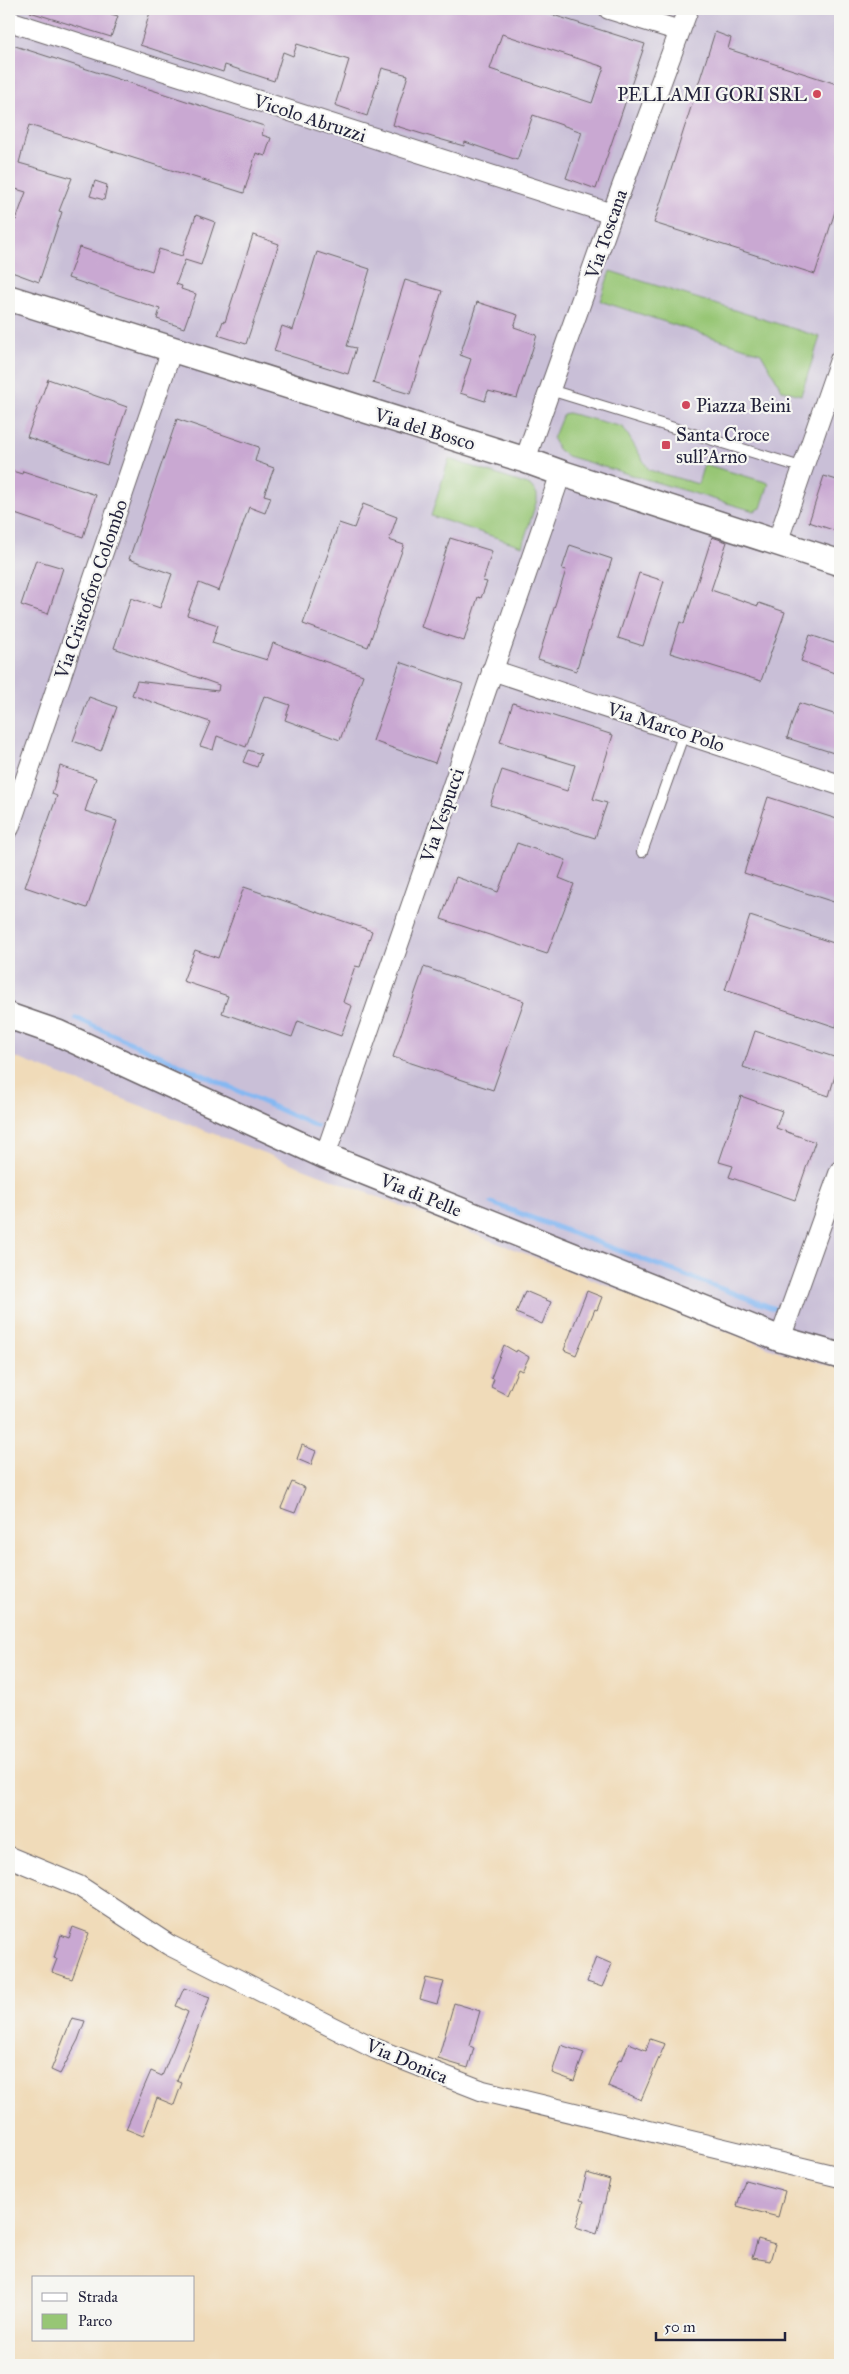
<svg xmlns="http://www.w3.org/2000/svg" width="849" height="2374" font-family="'IM FELL Great Primer',serif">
<rect width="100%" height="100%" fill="#f6f6f2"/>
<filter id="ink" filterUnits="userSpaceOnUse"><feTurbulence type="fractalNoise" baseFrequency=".02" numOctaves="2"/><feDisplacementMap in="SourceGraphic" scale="10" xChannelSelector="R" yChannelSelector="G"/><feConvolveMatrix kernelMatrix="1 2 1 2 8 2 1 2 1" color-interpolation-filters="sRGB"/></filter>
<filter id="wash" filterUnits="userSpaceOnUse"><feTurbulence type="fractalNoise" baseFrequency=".0096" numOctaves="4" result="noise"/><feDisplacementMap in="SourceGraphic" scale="20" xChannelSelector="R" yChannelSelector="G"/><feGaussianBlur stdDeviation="1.12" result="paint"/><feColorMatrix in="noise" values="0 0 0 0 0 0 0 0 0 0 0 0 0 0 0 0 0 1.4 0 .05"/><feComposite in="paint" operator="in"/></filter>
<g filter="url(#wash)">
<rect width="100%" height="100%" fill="#f0dbb9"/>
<path fill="#c9bfd7" d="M9 9H840V1368L781 1352 9 1055Z"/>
<path fill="#97c675" stroke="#5c7458" d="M610 271 820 337 801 395 782 390 761 353 600 301Z
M568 413 623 427 649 470 698 484 704 464 769 483 761 508 754 511 567 456 558 449 553 439 563 414Z
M449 459 531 486 537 494V500L522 546 431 516Z"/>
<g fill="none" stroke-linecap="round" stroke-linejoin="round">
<path stroke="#85b8f2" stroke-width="5" d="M76 1018 316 1126
M492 1203 773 1308"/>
</g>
<g id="blocks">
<path fill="#c9a8d2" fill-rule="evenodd" d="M31 9H93L118 16 111 37 30 12Z
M151 9H534L645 44 596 189 566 178 582 132 533 115 517 160 465 142 464 146 432 137 393 125 408 75 382 68 367 116 335 105 349 60 297 44 293 56 283 52 274 81 225 65 223 72 140 45ZM502 34 604 67 592 103 490 69Z
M715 32 731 38 728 49 840 85V196L815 274 654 223Z
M9 44 264 126 262 135 271 138 265 156 256 153 244 193 29 125 19 163 72 178 59 211 62 212 39 282 9 271V218L16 220 26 192 9 187Z
M95 181 107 185 104 200 90 196Z
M196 215 215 222 201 265 185 260 176 284 182 286 181 289 196 294 184 328 157 319 160 309 68 278 79 247 152 271 159 249 182 256Z
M253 235 279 244 246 344 218 335 223 321 225 322Z
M317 252 370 269 347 346 356 348 348 374 274 351 282 326 293 330Z
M405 280 442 291 410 394 373 383Z
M477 302 518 315 514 327 537 335 517 398 488 391 485 401 460 393 471 359 460 355Z
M48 379 127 407 107 465 27 437Z
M177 419 259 447 255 461 274 468 264 495 271 497 265 513 249 507 219 591 199 583 187 615 218 625 212 643 267 660 273 643 363 675 340 740 285 720 290 705 264 696 246 747 217 736 213 750 200 746 210 722 132 695 137 681 218 691 219 685 114 648 131 598 160 608 172 574 129 559Z
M9 470 22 474 23 471 96 495 83 537 9 512Z
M824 476 840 481V517L836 531 809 522Z
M363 504 397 517 389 540 404 545 368 647 303 624 339 523 354 528Z
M712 537 727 542 711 590 758 606 759 603 785 612 761 681 670 653 680 622 684 624Z
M450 538 492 551 483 581 487 582 481 598 478 597 464 641 421 627Z
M570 545 612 559 576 671 538 659 566 570 562 569Z
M36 560 63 568 48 614 21 605Z
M639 573 664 581 643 646 618 638Z
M810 635 840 645V675L801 661Z
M400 662 463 684 435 763 373 741Z
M89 697 117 707 101 751 73 741Z
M513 703 613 735 593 799 607 803 595 838 490 805 502 770 567 791 575 765 500 742Z
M799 703 840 716V755L787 738Z
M248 750 261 754 257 767 243 762Z
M60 766 96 778 85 811 117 821 87 908 25 887 57 796 52 794Z
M768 797 840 820V904L744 873Z
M517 843 566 860 559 878 574 884 547 954 441 919 456 877 498 892Z
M244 887 372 931 360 967 355 966 343 1002 352 1006 341 1036 298 1021 292 1037 222 1013 228 996 183 981 195 950 218 958Z
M750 916 840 945V1014L836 1027 725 990Z
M424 967 524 1001 493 1090 393 1057Z
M755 1031 840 1059 829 1096 743 1067Z
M741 1096 782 1111 776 1128 815 1142 795 1200 729 1177 733 1166 719 1162Z
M525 1291 551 1302 542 1324 516 1313Z
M587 1291 602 1297 597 1310 595 1309 576 1355 564 1350Z
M504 1345 516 1352 517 1350 529 1357 522 1371 518 1369 507 1395 491 1387 494 1379 491 1378Z
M302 1445 316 1451 311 1465 297 1459Z
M292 1482 305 1488 295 1513 281 1508Z
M73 1927 89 1933 72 1979 52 1972 57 1959 54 1958 61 1935 69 1938Z
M596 1957 612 1964 602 1987 587 1982Z
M426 1978 444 1982 437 2004 420 1999Z
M184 1988 210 1997 177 2081 182 2083 174 2105 157 2098 143 2136 126 2129 151 2071 162 2076 188 2012 176 2006Z
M454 2003 480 2011 470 2046 474 2048 468 2068 438 2059Z
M72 2018 85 2021 78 2040 60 2074 51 2070Z
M650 2039 665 2044 641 2100 608 2086 619 2059 622 2060 629 2043 646 2050Z
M561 2045 584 2053 574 2081 552 2073Z
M587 2173 610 2180 597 2234 576 2227 584 2201 580 2200Z
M745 2180 785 2191 778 2217 737 2206Z
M758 2239 775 2244 770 2261 752 2258Z"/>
</g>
</g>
<g filter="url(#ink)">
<use href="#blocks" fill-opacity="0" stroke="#6a6367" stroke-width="1"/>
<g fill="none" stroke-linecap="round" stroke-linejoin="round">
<defs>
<path id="service" d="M550 390 804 468
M642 852 684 733"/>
<path id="minor" d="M609 9 680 31
M9 21 612 214
M525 460 612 214 688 9
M777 543 840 360
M492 670 840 785
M9 828 172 349
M325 1156 561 473
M780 1339 840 1171
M9 1857 79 1886 169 1945 376 2049 483 2091 840 2177"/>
<path id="tertiary" d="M9 298 525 460 561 473 840 563
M9 1016 58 1033 325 1156 780 1339 840 1356"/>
</defs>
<use href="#service" stroke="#6a6367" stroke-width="12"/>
<use href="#minor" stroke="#6a6367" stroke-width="22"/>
<use href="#tertiary" stroke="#6a6367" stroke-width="28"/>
<use href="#service" stroke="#fff" stroke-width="10"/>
<use href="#minor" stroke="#fff" stroke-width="20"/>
<use href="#tertiary" stroke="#fff" stroke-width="25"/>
</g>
</g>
<g fill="#d1495b" stroke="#f6f6f2" stroke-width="2">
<circle cx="817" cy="94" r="5"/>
<circle cx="686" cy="405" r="5"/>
<rect x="661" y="440" width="10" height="10" rx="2.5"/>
</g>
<g text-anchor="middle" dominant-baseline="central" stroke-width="4.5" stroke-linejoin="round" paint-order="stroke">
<g font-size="19" fill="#22223b" stroke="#f6f6f2" text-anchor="start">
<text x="807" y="94" text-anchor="end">PELLAMI GORI SRL</text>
<text x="696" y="405">Piazza Beini</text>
<text x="676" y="434">Santa Croce<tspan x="676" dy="22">sull'Arno</tspan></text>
</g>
<g font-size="19" fill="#22223b" stroke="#f6f6f2">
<text transform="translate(310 118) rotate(18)">Vicolo Abruzzi</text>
<text transform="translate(606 234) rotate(-71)">Via Toscana</text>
<text transform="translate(425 429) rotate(17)">Via del Bosco</text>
<text transform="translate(91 589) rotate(-71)">Via Cristoforo Colombo</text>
<text transform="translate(666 727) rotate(18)">Via Marco Polo</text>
<text transform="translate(442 815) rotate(-71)">Via Vespucci</text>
<text transform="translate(421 1195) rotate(22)">Via di Pelle</text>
<text transform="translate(407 2061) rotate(23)">Via Donica</text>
</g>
</g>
<rect width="849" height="2374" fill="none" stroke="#f6f6f2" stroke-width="30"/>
<rect x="32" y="2276" width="162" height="65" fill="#f6f6f2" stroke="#a1a1a9"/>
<rect x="42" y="2293" width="25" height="8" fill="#ffffff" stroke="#a1a1a9"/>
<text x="78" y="2302" font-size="15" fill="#22223b">Strada</text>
<rect x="42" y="2314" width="25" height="15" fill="#97c675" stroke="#a1a1a9"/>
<text x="78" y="2326" font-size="15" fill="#22223b">Parco</text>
<path d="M656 2332v8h129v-8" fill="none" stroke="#22223b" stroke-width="2.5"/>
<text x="664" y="2332" font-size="15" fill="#22223b" stroke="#f6f6f2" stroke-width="4" paint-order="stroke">50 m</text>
</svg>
